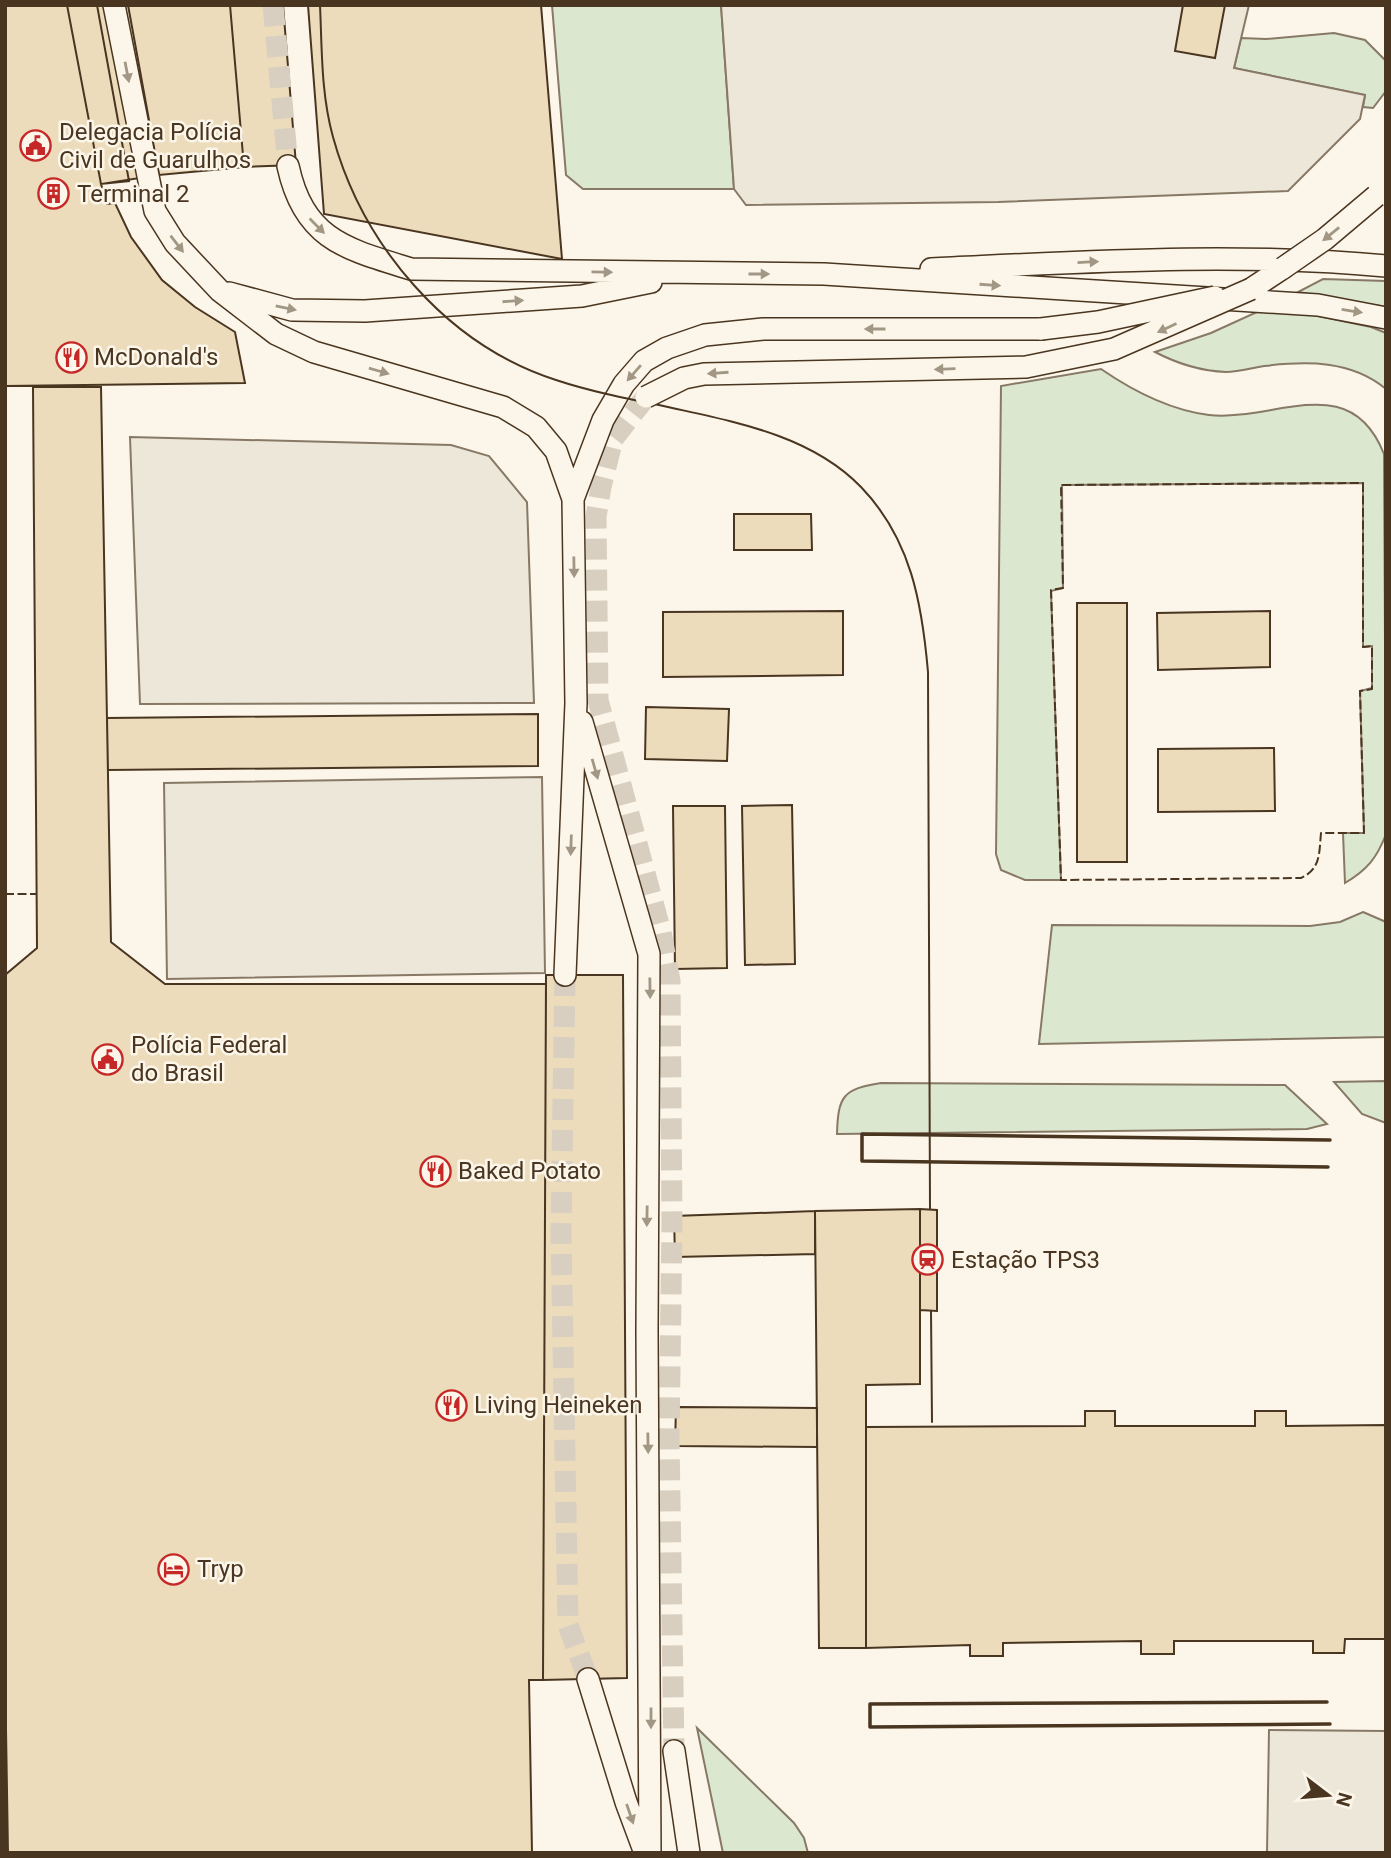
<svg xmlns="http://www.w3.org/2000/svg" width="1391" height="1858" font-family="Roboto,sans-serif">
<rect width="100%" height="100%" fill="#fbf6e9"/>
<path fill="#dce7d0" stroke="#887966" stroke-width="2" d="M552 5H721L734 189H583L566 175Z
M1334 33 1365 40 1386 61V91L1373 108 1363 107 1365 95 1234 68 1241 38 1266 39Z
M1323 279 1386 281V307L1298 292Z
M1270 306 1371 327 1386 333V389C1351 360 1307 361 1264 366 1251 368 1239 372 1226 372 1200 371 1178 364 1155 352L1211 333Z
M1101 369C1133 391 1169 410 1209 415 1275 422 1350 368 1384 454L1386 834C1377 858 1367 870 1345 883L1343 833H1364L1360 691 1372 688V646L1363 647V483L1062 485 1063 588 1051 591 1061 880H1025L1001 870 996 854 1001 386Z
M1363 912 1386 922V1037L1039 1044 1052 925 1310 926 1340 922Z
M1386 1081V1123L1362 1114 1334 1082Z
M881 1083 1285 1085 1327 1124 1307 1129 837 1134C838 1096 843 1089 881 1083Z
M697 1728 794 1823 804 1838 808 1853H723Z"/>
<path fill="#ede7d9" stroke="#887966" stroke-width="2" d="M721 5H1249L1234 68 1365 95 1360 119 1288 191 998 202 746 205 734 189Z
M130 437 451 445 489 456 527 502 534 703 140 704Z
M542 777 545 973 167 979 164 783Z
M1269 1730 1386 1731V1853H1267Z"/>
<path fill="#ecdcbc" stroke="#4a3520" stroke-width="2" d="M5 5H128L159 175 101 184 107 204 115 203 131 237 162 280 195 307 235 332 245 383 5 386Z
M67 5H97L129 181 101 184Z
M128 5H230L244 167 159 175Z
M230 5H283L296 165 244 167Z
M308 5H541L562 259 324 214Z
M1183 5H1225L1215 58 1175 51Z
M33 387H101L111 942 165 984H546L543 1680H529L532 1853H8L5 1668V975L37 948Z
M734 514H811L812 550H734Z
M1077 603H1127V862H1077Z
M843 611V675L663 677V612Z
M1270 611V667L1158 670 1157 613Z
M646 707 729 709 727 761 645 759Z
M538 714V766L108 770 107 718Z
M1274 748 1275 811 1158 812V749Z
M792 805 795 964 745 965 742 806Z
M673 806H725L727 968 675 969Z
M546 975H623L627 1678 543 1680Z
M920 1209V1384L866 1385V1648H819L815 1211Z
M920 1209 937 1210V1311L920 1310Z
M815 1211V1254L675 1257 674 1216Z
M676 1407 817 1408V1447L675 1446Z
M1085 1411H1115V1426H1255V1411H1286V1426L1386 1425V1639H1345L1344 1653H1313V1641H1174V1654H1141V1641L1003 1643V1656H970V1645L866 1648V1427L1085 1426Z"/>
<g fill="none" stroke-linecap="round" stroke-linejoin="round">
<path stroke="#d8cfc1" stroke-width="21" stroke-dasharray="21 10" stroke-linecap="butt" d="M273 5 288 166
M646 397 613 439 601 487 596 517 598 700 661 932 670 981 672 1225 669 1439 674 1751
M565 975 561 1232 568 1625 588 1679"/>
<defs>
<path id="minor" d="M114 5 155 211 175 243 220 291 276 334 314 352 503 407 536 427 556 451 573 499 576 703 565 975
M288 166C304 240 346 249 411 269L824 274 1318 305 1386 318
M931 269C1083 262 1234 252 1386 266
M1251 289 1283 268
M229 293 292 310 365 311 582 296 651 282
M573 499 603 420 624 384 644 361 667 348 705 335 763 329H1041
M582 722 649 954 647 1331 650 1853
M588 1679 626 1802 645 1853
M674 1751 689 1853"/>
</defs>
<use href="#minor" stroke="#4a3520" stroke-width="24"/>
<use href="#minor" stroke="#fbf6e9" stroke-width="21"/>
<path stroke="#4a3520" stroke-width="2" d="M320 5C322 49 321 94 333 137 363 246 447 345 556 380 589 391 624 398 659 405 729 421 809 433 861 487 911 539 922 603 928 672L930 1209
M931 1311 932 1422"/>
<defs>
<path id="minor-bridge" d="M1283 268 1325 239 1376 196
M1041 329 1098 322 1215 297
M646 397 684 378 704 374 1026 367 1114 349 1251 289"/>
</defs>
<use href="#minor-bridge" stroke="#4a3520" stroke-width="24" stroke-linecap="butt"/>
<use href="#minor-bridge" stroke="#fbf6e9" stroke-width="21"/>
<path stroke="#4a3520" stroke-width="2" stroke-dasharray="9 3.5" stroke-linecap="butt" d="M1363 483V647L1372 646V689L1360 691 1364 833H1321C1319 853 1321 869 1301 878L1061 880 1051 590 1063 588 1061 485Z
M5 894H37"/>
<path stroke="#4a3520" stroke-width="3.5" d="M1328 1167 862 1161V1134L1330 1140
M1327 1702 870 1704V1727L1330 1724"/>
</g>
<defs><path id="oneway-solid" d="M-6-.8H1V-3.2L6.5 0L1 3.2V.8H-6Z" transform="scale(1.75)"/></defs>
<g fill="#a29684">
<use href="#oneway-solid" transform="translate(127 72) rotate(79)"/>
<use href="#oneway-solid" transform="translate(317 226) rotate(45)"/>
<use href="#oneway-solid" transform="translate(1331 234) rotate(141)"/>
<use href="#oneway-solid" transform="translate(177 244) rotate(52)"/>
<use href="#oneway-solid" transform="translate(1088 262) rotate(-3)"/>
<use href="#oneway-solid" transform="translate(602 272) rotate(1)"/>
<use href="#oneway-solid" transform="translate(759 274)"/>
<use href="#oneway-solid" transform="translate(990 285) rotate(4)"/>
<use href="#oneway-solid" transform="translate(513 301) rotate(-4)"/>
<use href="#oneway-solid" transform="translate(286 308) rotate(12)"/>
<use href="#oneway-solid" transform="translate(1352 311) rotate(9)"/>
<use href="#oneway-solid" transform="translate(1167 328) rotate(155)"/>
<use href="#oneway-solid" transform="translate(875 329) rotate(-180)"/>
<use href="#oneway-solid" transform="translate(945 369) rotate(178)"/>
<use href="#oneway-solid" transform="translate(379 371) rotate(16)"/>
<use href="#oneway-solid" transform="translate(634 373) rotate(131)"/>
<use href="#oneway-solid" transform="translate(718 373) rotate(176)"/>
<use href="#oneway-solid" transform="translate(574 567) rotate(89)"/>
<use href="#oneway-solid" transform="translate(595 769) rotate(74)"/>
<use href="#oneway-solid" transform="translate(571 845) rotate(92)"/>
<use href="#oneway-solid" transform="translate(650 988) rotate(89)"/>
<use href="#oneway-solid" transform="translate(647 1216) rotate(91)"/>
<use href="#oneway-solid" transform="translate(648 1443) rotate(89)"/>
<use href="#oneway-solid" transform="translate(651 1718) rotate(90)"/>
<use href="#oneway-solid" transform="translate(630 1814) rotate(71)"/>
</g>
<defs>
<symbol id="civic-ring" viewBox="-11 -11 22 22"><circle r="9.5" fill="#fbf6e9" stroke="#c62828" stroke-width="1.5"/><path d="M-.6-6.5H3V-4.5H.6V-3L4-1V1h2V6H-6V1h2V-1L-.6-3ZM-1.2 2.5V6h2.4V2.5Z" fill="#c62828"/></symbol>
<symbol id="building-ring" viewBox="-11 -11 22 22"><circle r="9.5" fill="#fbf6e9" stroke="#c62828" stroke-width="1.5"/><path d="M-4-6H4V6H1V3H-1V6H-4ZM-2.5-4.3h1.7v1.8h-1.7ZM.8-4.3h1.7v1.8H.8ZM-2.5-1h1.7V.8h-1.7ZM.8-1h1.7V.8H.8Z" fill="#c62828"/></symbol>
<symbol id="restaurant-ring" viewBox="-11 -11 22 22"><circle r="9.5" fill="#fbf6e9" stroke="#c62828" stroke-width="1.5"/><path d="M-5-6h1v4h1v-4h1v4h1v-4h1v5L-1.5 .5V6h-2V.5L-5-1ZM5-6V6H3V1.5H1.5Q1.5-4 5-6Z" fill="#c62828"/></symbol>
<symbol id="station-ring" viewBox="-11 -11 22 22"><circle r="9.5" fill="#fbf6e9" stroke="#c62828" stroke-width="1.5"/><path d="M-3-6H3Q5-6 5-4V2Q5 4 3 4L4.5 6H3L1.5 4h-3L-3 6H-4.5L-3 4Q-5 4-5 2V-4Q-5-6-3-6ZM-3.5-4v3h7v-3ZM-3.5 1v1.5H-2V1ZM2 1v1.5H3.5V1Z" fill="#c62828"/></symbol>
<symbol id="hotel-ring" viewBox="-11 -11 22 22"><circle r="9.5" fill="#fbf6e9" stroke="#c62828" stroke-width="1.5"/><path d="M-6-4.5h1.5V1H6V5H4.5V3h-9V5H-6ZM-4 0a1.8 1.8 0 1 1 3.6 0ZM.5 0V-2.5h3Q6-2.5 6 0Z" fill="#c62828"/></symbol>
</defs>
<g fill-rule="evenodd">
<use href="#civic-ring" x="18" y="128" width="35" height="35"/>
<use href="#building-ring" x="36" y="176" width="35" height="35"/>
<use href="#restaurant-ring" x="54" y="340" width="35" height="35"/>
<use href="#civic-ring" x="90" y="1042" width="35" height="35"/>
<use href="#restaurant-ring" x="418" y="1154" width="35" height="35"/>
<use href="#station-ring" x="910" y="1242" width="35" height="35"/>
<use href="#restaurant-ring" x="434" y="1388" width="35" height="35"/>
<use href="#hotel-ring" x="156" y="1552" width="35" height="35"/>
</g>
<g text-anchor="middle" dominant-baseline="central" stroke-width="5" stroke-linejoin="round" paint-order="stroke">
<g font-size="24" fill="#4a3520" stroke="#fbf6e9" text-anchor="start">
<text x="59" y="132">Delegacia Polícia<tspan x="59" dy="28">Civil de Guarulhos</tspan></text>
<text x="77" y="194">Terminal 2</text>
<text x="94" y="357">McDonald's</text>
<text x="131" y="1045">Polícia Federal<tspan x="131" dy="28">do Brasil</tspan></text>
<text x="458" y="1171">Baked Potato</text>
<text x="951" y="1260">Estação TPS3</text>
<text x="474" y="1405">Living Heineken</text>
<text x="197" y="1569">Tryp</text>
</g>
</g>
<rect width="1391" height="1858" fill="none" stroke="#4a3520" stroke-width="14"/>
<g transform="translate(1328 1795) rotate(106)" stroke="#fbf6e9" stroke-width="5" paint-order="stroke">
<path d="M0-5L12 26L0 18L-12 26Z" fill="#4a3520"/>
<text y="-10" font-size="19" font-weight="bold" text-anchor="middle" fill="#4a3520">N</text>
</g>
</svg>
